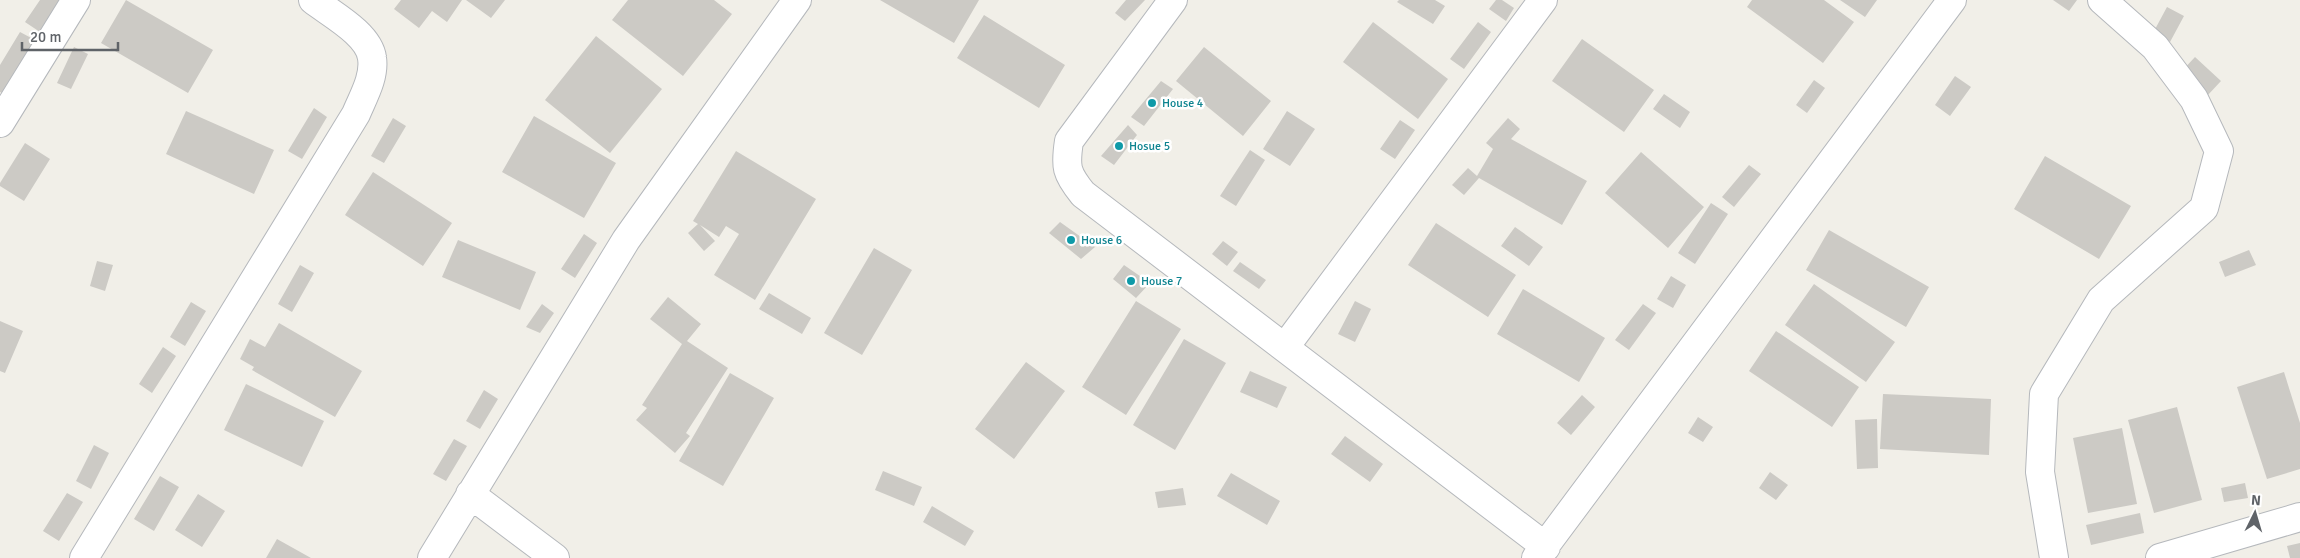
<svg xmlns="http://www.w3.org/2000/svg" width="2300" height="558" font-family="Signika,sans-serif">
<rect width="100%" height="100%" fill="#f1efe8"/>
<path fill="#cccac5" d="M40 0H62L40 32 25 22Z
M126 0 213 50 188 93 101 43Z
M401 0H462L447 22 432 11 419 28 394 9Z
M466 0H505L491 18Z
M628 0H714L732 14 683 76 612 20Z
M880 0H979L954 43Z
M1126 0H1145L1125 21 1115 13Z
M1399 0H1435L1445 6 1433 24 1397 2Z
M1496 0H1502L1514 8 1506 21 1489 9Z
M1752 0H1824L1854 22 1823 63 1747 7Z
M1840 0H1877L1865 17Z
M2053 0H2077L2069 11Z
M2167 7 2184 16 2170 42 2153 33Z
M984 15 1065 65 1039 108 957 58Z
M1373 22 1448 79 1418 119 1343 62Z
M1478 22 1491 32 1464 69 1450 59Z
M20 32 35 40 2 93 0 92V65Z
M596 36 662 89 610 153 545 100Z
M1582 39 1654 90 1624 132 1552 81Z
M74 47 88 54 71 89 57 83Z
M1204 47 1271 101 1243 136 1176 81Z
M2195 57 2221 81 2207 96 2181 72Z
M1955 76 1971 87 1950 116 1935 105Z
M1814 80 1825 88 1807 113 1796 105Z
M1161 81 1173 89 1144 126 1131 117Z
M1664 94 1690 112 1680 128 1653 109Z
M314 108 327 117 302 159 288 151Z
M186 111 274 150 254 194 166 154Z
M1287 111 1315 129 1290 166 1263 149Z
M534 116 616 163 584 218 502 172Z
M393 118 406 126 384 163 371 156Z
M1508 118 1520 129 1511 139 1587 181 1562 225 1479 178 1464 195 1452 185 1468 168 1477 176 1493 149 1486 143Z
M1400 120 1415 130 1395 159 1380 149Z
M1128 125 1137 135 1114 165 1101 156Z
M25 143 50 159 24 201 0 186V183Z
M1250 150 1265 160 1236 206 1220 196Z
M736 151 816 199 755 300 714 275 739 234 726 226 719 237 700 225 715 241 704 251 688 233 698 224 693 221Z
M1641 152 1704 207 1668 248 1605 193Z
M2045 156 2131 206 2099 259 2014 209Z
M1749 165 1761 174 1734 207 1722 197Z
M373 172 452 223 423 266 345 215Z
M1711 203 1728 214 1695 264 1678 253Z
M1060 222 1095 247 1081 259 1049 233Z
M1436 223 1516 275 1488 317 1408 265Z
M1515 227 1543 247 1529 266 1501 246Z
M1829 230 1929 287 1906 327 1806 270Z
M584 234 597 243 575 278 561 269Z
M458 240 536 272 520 310 442 277Z
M1223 241 1238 252 1227 266 1212 254Z
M874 248 912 270 862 355 824 333Z
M2249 250 2256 265 2225 277 2219 262Z
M97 261 113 265 105 291 90 286Z
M1240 262 1266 280 1259 289 1233 271Z
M300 265 314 273 292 312 278 304Z
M1124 265 1150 283 1136 298 1113 279Z
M1671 276 1686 285 1673 308 1657 299Z
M1814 284 1895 342 1866 382 1785 325Z
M1523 289 1605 338 1579 382 1497 334Z
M769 293 811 318 802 334 759 309Z
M668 297 701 324 687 341 728 368 686 433 690 436 675 453 636 420 647 408 642 405 682 344 650 319Z
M1136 301 1181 329 1126 415 1082 387Z
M1355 301 1371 309 1355 342 1338 334Z
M191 302 206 311 185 346 170 337Z
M542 304 554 313 540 333 526 327Z
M1643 304 1656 313 1629 350 1615 340Z
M0 321 23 331 5 373 0 371Z
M279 323 362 371 335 417 252 370 254 367 240 359 250 339 265 347Z
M1776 331 1859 387 1832 427 1749 371Z
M1184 339 1226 363 1175 450 1133 425Z
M163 347 176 356 152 393 139 384Z
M1026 362 1065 391 1014 459 975 429Z
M1250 371 1287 387 1277 408 1240 392Z
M2284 372 2300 423V469L2267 479 2237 387Z
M730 373 774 398 723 486 679 461Z
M246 384 324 421 302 467 224 430Z
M484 390 498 399 480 429 466 421Z
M1883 394 1991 399 1989 455 1880 449Z
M1582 395 1595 407 1571 435 1557 423Z
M2177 407 2202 500 2154 513 2128 420Z
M1698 417 1713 427 1703 442 1688 433Z
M1877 419 1878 468 1857 469 1855 420Z
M2122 428 2137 504 2088 513 2073 438Z
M1345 436 1383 464 1370 482 1331 454Z
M454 439 467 446 446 481 433 474Z
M94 445 109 453 91 489 76 481Z
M883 471 922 487 914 506 875 490Z
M1770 472 1788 485 1776 500 1759 488Z
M1231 473 1280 501 1267 525 1217 496Z
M160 476 179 487 154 531 134 519Z
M2245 483 2248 498 2224 502 2221 488Z
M1183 488 1186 505 1158 508 1155 492Z
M67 493 83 502 59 541 43 531Z
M198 494 225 511 202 547 175 530Z
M932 506 974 531 965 546 923 522Z
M2140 513 2144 533 2091 545 2086 525Z
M277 539 311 558H266Z
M2300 543V558H2290L2287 546Z"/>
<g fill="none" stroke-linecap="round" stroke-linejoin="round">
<defs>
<path id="minor" d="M1173 0 1069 141C1065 167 1066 173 1083 194L1546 547
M0 123 76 0
M1285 347 1543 0
M470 494 555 558
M84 558 356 114C363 97 375 77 372 58 369 34 331 14 313 0
M432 558 626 240 797 0
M1536 558 1952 0
M2054 558 2040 472 2044 394 2101 300 2204 208 2219 151 2194 99 2155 47 2102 0
M2160 558 2300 517"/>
</defs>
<use href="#minor" stroke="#b5b8bc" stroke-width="30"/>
<use href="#minor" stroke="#fff" stroke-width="28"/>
</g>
<g fill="#0f9aa8" stroke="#fff" stroke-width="2">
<circle cx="1152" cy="103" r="5"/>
<circle cx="1119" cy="146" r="5"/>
<circle cx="1071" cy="240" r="5"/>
<circle cx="1131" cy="281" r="5"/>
</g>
<g text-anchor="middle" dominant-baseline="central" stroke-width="5" stroke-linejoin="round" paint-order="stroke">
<g font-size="12" fill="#0d838f" stroke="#fff" text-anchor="start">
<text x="1162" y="103">House 4</text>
<text x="1129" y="146">Hosue 5</text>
<text x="1081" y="240">House 6</text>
<text x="1141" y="281">House 7</text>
</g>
</g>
<g transform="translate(2255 513) rotate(5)" stroke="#ffffff" stroke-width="4" paint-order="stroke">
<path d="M0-4L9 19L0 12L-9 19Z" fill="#5f6368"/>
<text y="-8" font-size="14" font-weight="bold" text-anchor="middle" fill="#5f6368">N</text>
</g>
<path d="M22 42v8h96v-8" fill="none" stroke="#5f6368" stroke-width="2.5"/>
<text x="30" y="42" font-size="15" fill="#5f6368" stroke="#ffffff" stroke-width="4" paint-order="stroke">20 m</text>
</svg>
